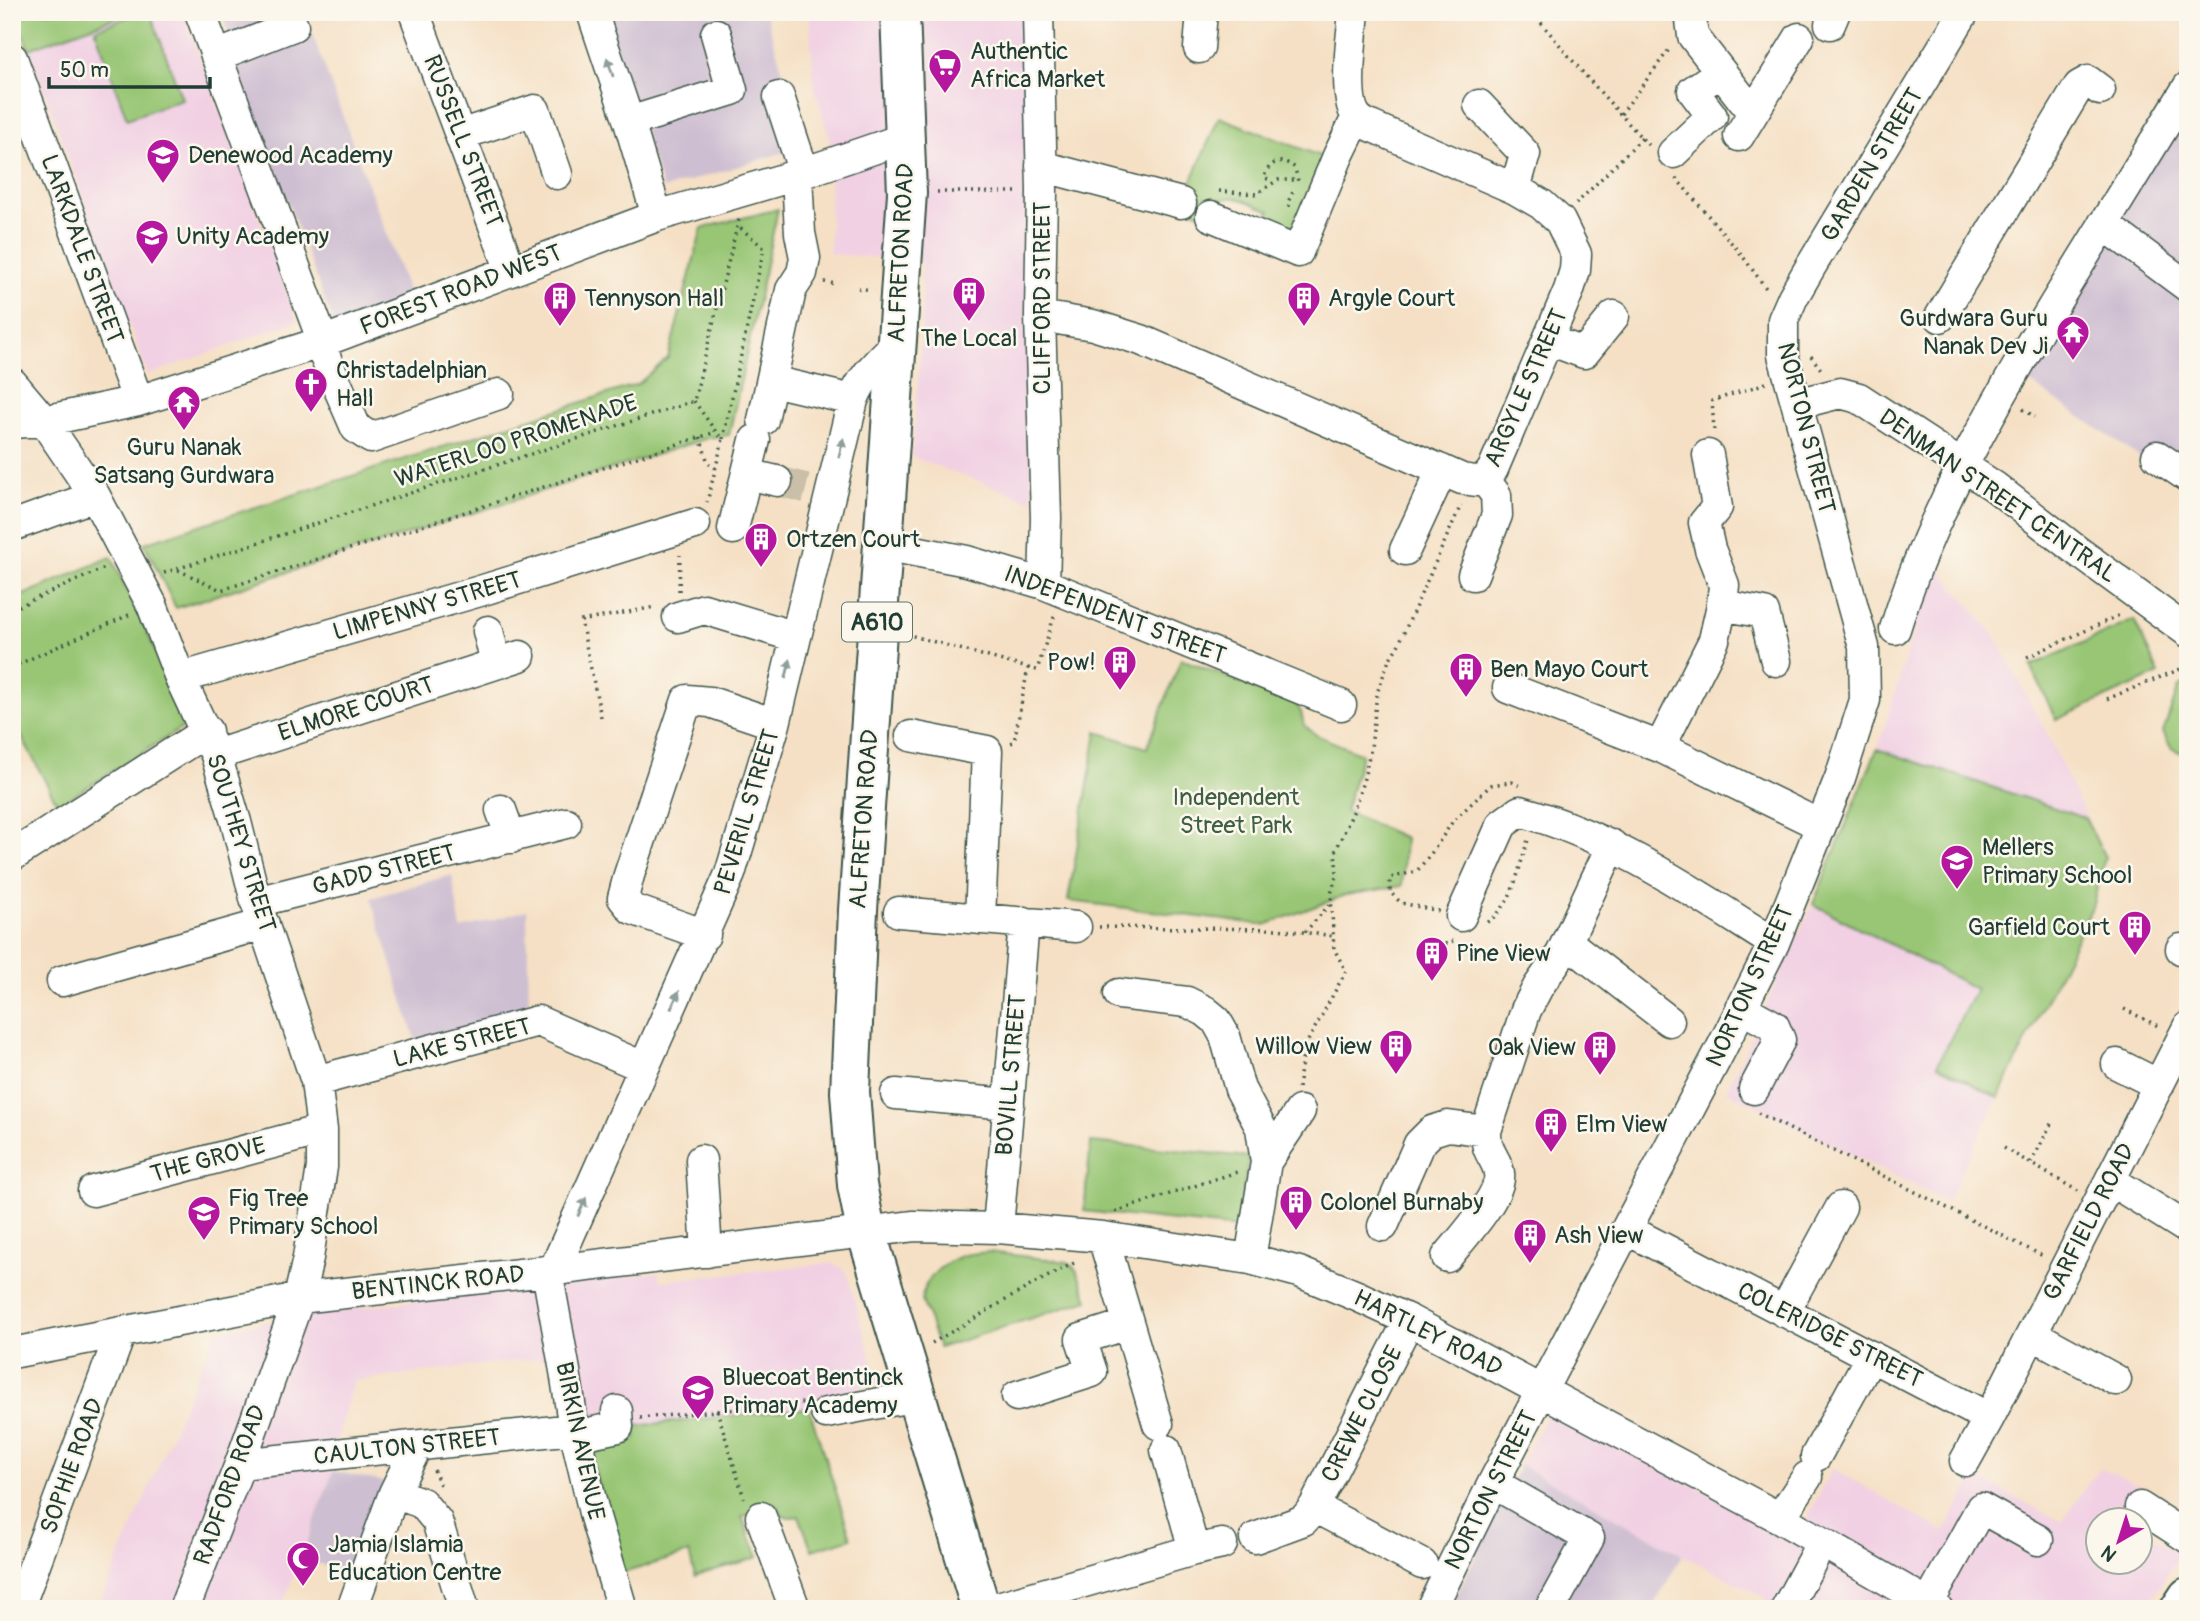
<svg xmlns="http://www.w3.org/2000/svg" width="2200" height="1621" font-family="Pangolin,sans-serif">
<rect width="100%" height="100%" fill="#fbf7ec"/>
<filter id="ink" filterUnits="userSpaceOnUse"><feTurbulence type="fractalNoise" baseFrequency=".0143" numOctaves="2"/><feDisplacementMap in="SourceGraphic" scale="14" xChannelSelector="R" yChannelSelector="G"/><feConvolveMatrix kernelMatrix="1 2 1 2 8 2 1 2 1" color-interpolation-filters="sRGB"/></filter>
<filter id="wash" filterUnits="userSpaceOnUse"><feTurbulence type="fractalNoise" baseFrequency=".00686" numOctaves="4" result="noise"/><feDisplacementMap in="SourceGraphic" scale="28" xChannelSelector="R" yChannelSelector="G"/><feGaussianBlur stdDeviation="1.57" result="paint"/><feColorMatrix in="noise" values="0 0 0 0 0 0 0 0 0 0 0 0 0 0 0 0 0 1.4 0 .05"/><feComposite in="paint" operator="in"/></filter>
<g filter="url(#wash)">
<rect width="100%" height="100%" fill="#f5e0c5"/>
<path fill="#f1d0e3" d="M131 12H183L297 321 148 375 29 49Z
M809 12H1025L1026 227 1032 501 912 457 922 328V261L830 254V140L814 87Z
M1934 562 1997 639 2047 734 2105 857 2092 908 1947 1202 1726 1091 1825 878 1881 739Z
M832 1263 846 1271 879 1384 818 1397 809 1408 851 1538 812 1550 799 1516 784 1517 780 1514 776 1505 742 1517 758 1557 695 1576 689 1553 623 1573 589 1451 572 1354 353 1381 337 1439 333 1471 281 1609H97L216 1331 324 1312 659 1272 660 1281Z
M1550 1409 1797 1539 1832 1468 1944 1532 1975 1476 2062 1522 2099 1468 2144 1487 2127 1519 2098 1520V1562H2140L2141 1528 2180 1554 2145 1609H1761L1766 1598 1682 1555 1520 1465Z
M49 1597 81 1609H44Z"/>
<path fill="#cebed1" d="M232 12H304L410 297 335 327 237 67 223 15Z
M604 12H765L805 146 663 189Z
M2188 101V490L2019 375Z
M452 875 461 929 527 910 529 1013 417 1045 371 898Z
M1520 1465 1682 1555 1652 1609H1450Z
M333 1471 384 1482 348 1573 301 1558Z"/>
<path fill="#98c675" stroke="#5c8254" stroke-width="2" d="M13 12H131L29 49Z
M142 12H150L182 99 127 119 95 29Z
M1219 117 1323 157 1294 228 1287 234 1269 227 1267 221 1270 211C1236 198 1231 188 1200 213L1181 206Z
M778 209 729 435 708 438 176 608 144 543 638 384 668 358 702 228Z
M111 557 190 723 58 805 12 719V600Z
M2134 620 2159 674 2056 720 2031 666Z
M1181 659 1295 703 1301 712 1304 725 1316 735 1362 754 1345 811 1405 838 1402 886 1346 895 1265 925 1068 901 1097 732 1147 748Z
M2188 682V756L2171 748 2163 732 2179 687Z
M1877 749 2085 818 2105 857 2092 908 1998 1098 1937 1065 1976 989 1813 904Z
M1091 1142 1249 1157 1237 1228 1084 1211Z
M989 1252 1068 1262 1077 1271 1088 1300 939 1348 922 1300C922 1280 943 1263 961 1256 969 1253 980 1253 989 1252Z
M809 1408 851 1538 812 1550 799 1516C786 1519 782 1516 776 1505L742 1517 758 1557 695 1576 689 1553 623 1573 589 1451 636 1438 635 1426Z"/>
</g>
<g filter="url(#ink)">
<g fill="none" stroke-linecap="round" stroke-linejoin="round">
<path stroke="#cabfa8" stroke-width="30" stroke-dasharray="30 15" stroke-linecap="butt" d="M777 481 813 490"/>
<defs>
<path id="minor" d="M200 12 323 342
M414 12 511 271
M592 12 629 122 657 216
M1038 12 1042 191 1040 316 1046 518 1044 584
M1696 12 1691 20 1693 36 1753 113
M1830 24 1835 12
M1199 48 1202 12
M216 56 293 26
M12 58 138 401
M779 97 804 173
M1479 105 1525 154 1515 189
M629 122 732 90 716 34
M460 135 535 110 557 174
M1739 136 1799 38
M1673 153 1712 116 1693 91 1720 72
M1041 166 1181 203
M1211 216 1298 252 1338 156 1357 117
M2103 224 2188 287
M1040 316 1093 325 1141 340 1462 479 1476 481 1485 480 1493 469 1569 290 1575 270 1576 254 1560 221 1541 204 1515 189 1373 127C1368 125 1362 122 1358 118 1342 101 1352 36 1354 12
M1940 317 2079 86 2088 81 2100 90
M1549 340 1584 353 1614 316
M319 343 356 428 371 438 499 394
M772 381 853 400
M12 383 44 421 95 496 152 605 180 678 216 755 236 822 256 902 316 1081 322 1130V1167L308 1258 299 1298 240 1464 184 1609
M1797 404 1840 393 1859 398 1995 487 2076 550 2188 632
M763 420 791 290 802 273 805 258 800 233 797 175
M12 423 44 421 138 401 319 343 657 216 797 175 905 138
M2157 456 2188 477
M747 474 777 481
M12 526 95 496
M733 529 755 440
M883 545 967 561 1044 584 1341 705
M1405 550 1442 470
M1473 575 1497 515 1496 495 1485 480
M1722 605 1764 613 1776 661
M678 617 704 609 796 637
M1895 629C1930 514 1992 408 2054 305 2099 232 2143 159 2188 87
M488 631 496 663
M180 678 480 591 695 524
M1508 688 1660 747 1820 825
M911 736 987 751 980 919
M1660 747 1714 640 1722 605 1724 585 1710 549 1704 523 1717 507 1708 455
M216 755 520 656
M501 810 511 838
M12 856 207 731
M256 902 566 823
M899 912 1076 927
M1461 916 1502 824 1520 811C1614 837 1693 892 1774 943
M705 935 632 909 623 898 629 875 687 700 710 702 775 724
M1567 942 1669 1021
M2181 949 2188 952
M62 981 264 924
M1119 994 1187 1002 1205 1011 1216 1020 1225 1036 1240 1089 1261 1128 1266 1162
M1741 1008 1774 1026 1780 1040 1754 1089
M2117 1064 2159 1085
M316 1081 538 1021 643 1067
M896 1094 1009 1104
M701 1160 707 1252
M2110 1180 2188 1229
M93 1191 322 1130
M1383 1226 1419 1144 1432 1131 1448 1126 1486 1131
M998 1228 1024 922
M1628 1230 1989 1418
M1103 1237 1158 1424
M1447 1257C1461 1239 1503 1195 1499 1173 1497 1158 1485 1153 1486 1131L1526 1010 1538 987 1561 954 1612 845
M1250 1259 1266 1162 1300 1111
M554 1270 730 874 775 724 853 400C862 376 878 362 896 344
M547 1271 565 1371 574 1429 595 1517 622 1609
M1784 1312 1841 1207
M2032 1334 2116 1380
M12 1353 299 1298 547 1271 914 1226 998 1228 1103 1237 1250 1259 1299 1272 1357 1296 1409 1320 1542 1391 1780 1518 1938 1609
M1017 1396 1092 1372 1081 1339 1128 1324
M826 1413 917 1396
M575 1436 618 1427 617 1411
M1166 1450 1194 1550
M1816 1456 1871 1356
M1965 1461 1989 1418 2188 1027
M240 1464 574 1429
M1493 1483 1589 1538 1550 1609
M394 1493 422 1503 437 1521 464 1609
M1314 1507 1422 1564
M2140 1507 2188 1538
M761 1517 795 1609
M1780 1518 1807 1477
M1255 1538 1304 1520 1314 1507 1409 1320
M22 1599 121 1332
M1928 1604 1981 1508 2038 1540
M352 1609 394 1493 417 1446
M991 1609 1194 1550 1222 1544
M1431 1609 1493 1483 1721 1049 1774 943 1840 778 1865 700 1864 647 1783 355V320L1793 297 1811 266 1964 12
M1786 1609 1822 1542"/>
<path id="major" d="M900 12 907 193 858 910 850 1092 857 1185 866 1231 981 1609
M2180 1609 2188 1597"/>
</defs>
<use href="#minor" stroke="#3f554a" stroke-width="33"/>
<use href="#major" stroke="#3f554a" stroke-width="42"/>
<path stroke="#3f554a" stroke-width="3.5" stroke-dasharray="2 5" stroke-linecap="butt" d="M1532 12 1584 74 1648 145
M1621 114 1671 47
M1676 178 1741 254 1768 291
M1268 179 1264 178C1268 161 1283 157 1295 168L1298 181
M1219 191 1256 194 1278 180H1298
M937 192H1017
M1576 204 1642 138
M1289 207 1288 202 1295 188
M824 282 836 284
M858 288 871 290
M1811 356 1823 372
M694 401 716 432 723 439 707 502
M2023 409 2035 417
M1714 430 1712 401 1766 383
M700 437 708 463 715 468
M723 439 764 248 737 225
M178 570 221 590 716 432
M164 573 694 401 739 219
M679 591 680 555
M12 609 107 567
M906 634 1028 668 1014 742 1010 743
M2027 657 2120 615
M12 667 131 614
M1028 668 1037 670 1055 614
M2107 699 2188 666
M601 717 581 621 655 607
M1439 911 1401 903 1390 892V878L1417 871 1433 851 1453 821 1491 785 1512 782 1521 786
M2184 911 2188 913
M1487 922C1514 906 1518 868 1528 840
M1099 927 1277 929 1334 936
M1305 932 1332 902
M1445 944 1453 941
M2124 1009 2160 1027
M1298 1088 1304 1048 1346 971 1334 949 1331 894 1337 873 1335 852 1354 810 1364 778 1371 748 1377 693 1389 660 1398 646 1461 505
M1758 1113 2045 1257
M2004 1148 2078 1191
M2031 1163 2053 1120
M1115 1212 1240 1171
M932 1343 1037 1282 1078 1261
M717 1410 744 1498
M640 1418 803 1403
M434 1470 440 1485
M49 1609V1608"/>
<use href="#minor" stroke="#fff" stroke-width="30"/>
<use href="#major" stroke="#fff" stroke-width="38"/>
</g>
<defs><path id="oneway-solid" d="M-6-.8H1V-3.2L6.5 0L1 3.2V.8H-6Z" transform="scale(1.75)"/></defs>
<g fill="#8f9e9a">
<use href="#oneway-solid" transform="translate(610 67) rotate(-108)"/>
<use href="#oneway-solid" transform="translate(841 448) rotate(-76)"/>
<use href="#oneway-solid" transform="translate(788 669) rotate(-76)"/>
<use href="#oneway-solid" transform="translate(675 1000) rotate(-65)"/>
<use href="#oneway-solid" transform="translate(582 1207) rotate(-66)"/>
</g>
</g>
<defs>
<symbol id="supermarket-pin" viewBox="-11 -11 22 30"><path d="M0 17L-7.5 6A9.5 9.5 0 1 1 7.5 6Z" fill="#b5179e" stroke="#fbf7ec"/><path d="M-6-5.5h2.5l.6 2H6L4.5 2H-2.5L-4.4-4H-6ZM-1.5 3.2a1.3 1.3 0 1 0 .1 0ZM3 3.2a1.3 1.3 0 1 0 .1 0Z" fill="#fff"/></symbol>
<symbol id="school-pin" viewBox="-11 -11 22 30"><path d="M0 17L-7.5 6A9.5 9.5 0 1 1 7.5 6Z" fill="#b5179e" stroke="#fbf7ec"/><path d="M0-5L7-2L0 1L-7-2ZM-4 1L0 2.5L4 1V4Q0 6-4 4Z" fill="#fff"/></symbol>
<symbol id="building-pin" viewBox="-11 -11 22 30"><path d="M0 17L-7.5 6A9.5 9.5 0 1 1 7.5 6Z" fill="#b5179e" stroke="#fbf7ec"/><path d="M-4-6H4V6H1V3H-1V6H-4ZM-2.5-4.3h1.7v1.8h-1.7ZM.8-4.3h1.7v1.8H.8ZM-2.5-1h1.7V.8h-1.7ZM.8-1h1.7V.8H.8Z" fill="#fff"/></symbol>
<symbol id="temple-pin" viewBox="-11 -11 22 30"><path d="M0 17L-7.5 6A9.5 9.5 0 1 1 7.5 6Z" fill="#b5179e" stroke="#fbf7ec"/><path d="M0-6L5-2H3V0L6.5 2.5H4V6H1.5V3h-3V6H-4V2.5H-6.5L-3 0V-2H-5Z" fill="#fff"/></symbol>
<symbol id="church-pin" viewBox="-11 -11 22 30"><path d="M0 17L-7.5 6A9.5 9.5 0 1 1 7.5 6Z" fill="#b5179e" stroke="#fbf7ec"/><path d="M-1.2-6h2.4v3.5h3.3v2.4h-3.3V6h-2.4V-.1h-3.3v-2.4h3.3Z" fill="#fff"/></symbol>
<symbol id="mosque-pin" viewBox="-11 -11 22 30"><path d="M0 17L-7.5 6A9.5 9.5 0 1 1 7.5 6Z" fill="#b5179e" stroke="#fbf7ec"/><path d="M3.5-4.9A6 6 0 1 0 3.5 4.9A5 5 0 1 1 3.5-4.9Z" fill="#fff"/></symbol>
</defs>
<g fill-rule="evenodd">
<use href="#supermarket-pin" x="926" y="46" width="38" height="52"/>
<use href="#school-pin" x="144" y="136" width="38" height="52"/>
<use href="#school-pin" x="133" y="217" width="38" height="52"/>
<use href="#building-pin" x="950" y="274" width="38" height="52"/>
<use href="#building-pin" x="541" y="279" width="38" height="52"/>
<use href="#building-pin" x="1285" y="279" width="38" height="52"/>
<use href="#temple-pin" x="2054" y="313" width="38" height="52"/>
<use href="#church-pin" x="292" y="365" width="38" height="52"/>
<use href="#temple-pin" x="165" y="383" width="38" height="52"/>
<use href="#building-pin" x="742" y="520" width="38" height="52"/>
<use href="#building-pin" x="1101" y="643" width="38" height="52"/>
<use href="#building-pin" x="1447" y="650" width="38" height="52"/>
<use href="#school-pin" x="1938" y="842" width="38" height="52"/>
<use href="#building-pin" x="2116" y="908" width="38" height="52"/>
<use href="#building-pin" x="1413" y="934" width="38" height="52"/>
<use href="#building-pin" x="1377" y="1027" width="38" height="52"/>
<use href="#building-pin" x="1581" y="1028" width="38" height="52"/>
<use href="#building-pin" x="1532" y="1105" width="38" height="52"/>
<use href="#building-pin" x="1277" y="1183" width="38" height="52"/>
<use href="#school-pin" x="185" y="1193" width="38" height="52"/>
<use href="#building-pin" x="1511" y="1216" width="38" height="52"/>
<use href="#school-pin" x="679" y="1372" width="38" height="52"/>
<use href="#mosque-pin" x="284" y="1539" width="38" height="52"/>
</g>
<g text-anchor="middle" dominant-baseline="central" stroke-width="5" stroke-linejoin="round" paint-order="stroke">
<rect fill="#fbf7ec" stroke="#61756b" stroke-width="2" x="842" y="602.5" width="70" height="39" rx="5"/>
<g font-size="23" font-weight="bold" fill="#1f3d34">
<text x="877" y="622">A610</text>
</g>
<g font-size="24" fill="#1f3d34" stroke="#fbf7ec" text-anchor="start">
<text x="970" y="51">Authentic<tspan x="970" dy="28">Africa Market</tspan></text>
<text x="188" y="155">Denewood Academy</text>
<text x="176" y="236">Unity Academy</text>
<text x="584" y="298">Tennyson Hall</text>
<text x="1328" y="298">Argyle Court</text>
<text x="2048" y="318" text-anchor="end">Gurdwara Guru<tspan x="2048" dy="28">Nanak Dev Ji</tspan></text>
<text x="969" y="338" text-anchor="middle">The Local</text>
<text x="336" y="370">Christadelphian<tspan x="336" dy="28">Hall</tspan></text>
<text x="184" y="447" text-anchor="middle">Guru Nanak<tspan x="184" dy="28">Satsang Gurdwara</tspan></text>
<text x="786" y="539">Ortzen Court</text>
<text x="1096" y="662" text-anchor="end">Pow!</text>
<text x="1490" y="669">Ben Mayo Court</text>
<text x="1982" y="847">Mellers<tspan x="1982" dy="28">Primary School</tspan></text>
<text x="2110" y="927" text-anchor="end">Garfield Court</text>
<text x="1456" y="953">Pine View</text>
<text x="1372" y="1046" text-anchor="end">Willow View</text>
<text x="1576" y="1047" text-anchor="end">Oak View</text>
<text x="1576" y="1124">Elm View</text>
<text x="228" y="1198">Fig Tree<tspan x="228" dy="28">Primary School</tspan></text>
<text x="1320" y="1202">Colonel Burnaby</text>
<text x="1554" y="1235">Ash View</text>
<text x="722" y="1377">Bluecoat Bentinck<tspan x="722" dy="28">Primary Academy</tspan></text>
<text x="328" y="1544">Jamia Islamia<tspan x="328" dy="28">Education Centre</tspan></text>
</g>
<g font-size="24" fill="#1f3d34" stroke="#fbf7ec">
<text transform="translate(463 141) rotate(69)">RUSSELL STREET</text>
<text transform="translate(1872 165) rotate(-59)">GARDEN STREET</text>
<text transform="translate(82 249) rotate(70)">LARKDALE STREET</text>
<text transform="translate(901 253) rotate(-87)">ALFRETON ROAD</text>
<text transform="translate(461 290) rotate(-21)">FOREST ROAD WEST</text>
<text transform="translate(1042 298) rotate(-90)">CLIFFORD STREET</text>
<text transform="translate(1526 388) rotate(-66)">ARGYLE STREET</text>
<text transform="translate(1806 428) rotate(76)">NORTON STREET</text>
<text transform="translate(516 441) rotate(-18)">WATERLOO PROMENADE</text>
<text transform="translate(1998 496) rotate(35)">DENMAN STREET CENTRAL</text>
<text transform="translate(427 606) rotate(-16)">LIMPENNY STREET</text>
<text transform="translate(1115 615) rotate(21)">INDEPENDENT STREET</text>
<text transform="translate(356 709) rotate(-18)">ELMORE COURT</text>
<text transform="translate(747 812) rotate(-73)">PEVERIL STREET</text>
<text transform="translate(864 819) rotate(-86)">ALFRETON ROAD</text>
<text transform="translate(241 843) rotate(73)">SOUTHEY STREET</text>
<text transform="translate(384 870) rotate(-14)">GADD STREET</text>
<text transform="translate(1750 986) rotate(-65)">NORTON STREET</text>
<text transform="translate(462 1043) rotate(-14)">LAKE STREET</text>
<text transform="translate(1011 1075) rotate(-85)">BOVILL STREET</text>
<text transform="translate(208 1160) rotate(-15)">THE GROVE</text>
<text transform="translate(2089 1222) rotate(-63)">GARFIELD ROAD</text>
<text transform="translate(438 1283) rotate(-6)">BENTINCK ROAD</text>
<text transform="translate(1428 1333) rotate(27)">HARTLEY ROAD</text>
<text transform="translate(1830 1335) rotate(27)">COLERIDGE STREET</text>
<text transform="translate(1362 1414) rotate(-63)">CREWE CLOSE</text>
<text transform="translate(580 1441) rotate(78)">BIRKIN AVENUE</text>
<text transform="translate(407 1447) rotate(-6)">CAULTON STREET</text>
<text transform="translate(72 1466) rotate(-70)">SOPHIE ROAD</text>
<text transform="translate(230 1485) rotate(-70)">RADFORD ROAD</text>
<text transform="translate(1491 1490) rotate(-63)">NORTON STREET</text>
</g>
<g font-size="24" fill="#3d5f44" stroke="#fbf7ec">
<text x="1236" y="797">Independent<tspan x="1236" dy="28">Street Park</tspan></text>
</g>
</g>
<rect width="2200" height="1621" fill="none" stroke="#fbf7ec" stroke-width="42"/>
<g transform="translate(2119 1541) rotate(219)"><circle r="33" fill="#fbf7ec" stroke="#a3ada2" stroke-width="2"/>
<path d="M0-5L12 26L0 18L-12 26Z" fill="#b5179e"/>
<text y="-10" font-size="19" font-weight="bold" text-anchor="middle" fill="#1f3d34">N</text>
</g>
<path d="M49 77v10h161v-10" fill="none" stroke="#1f3d34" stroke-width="3.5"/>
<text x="60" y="77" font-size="21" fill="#1f3d34" stroke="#fbf7ec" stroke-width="5" paint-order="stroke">50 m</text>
</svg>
